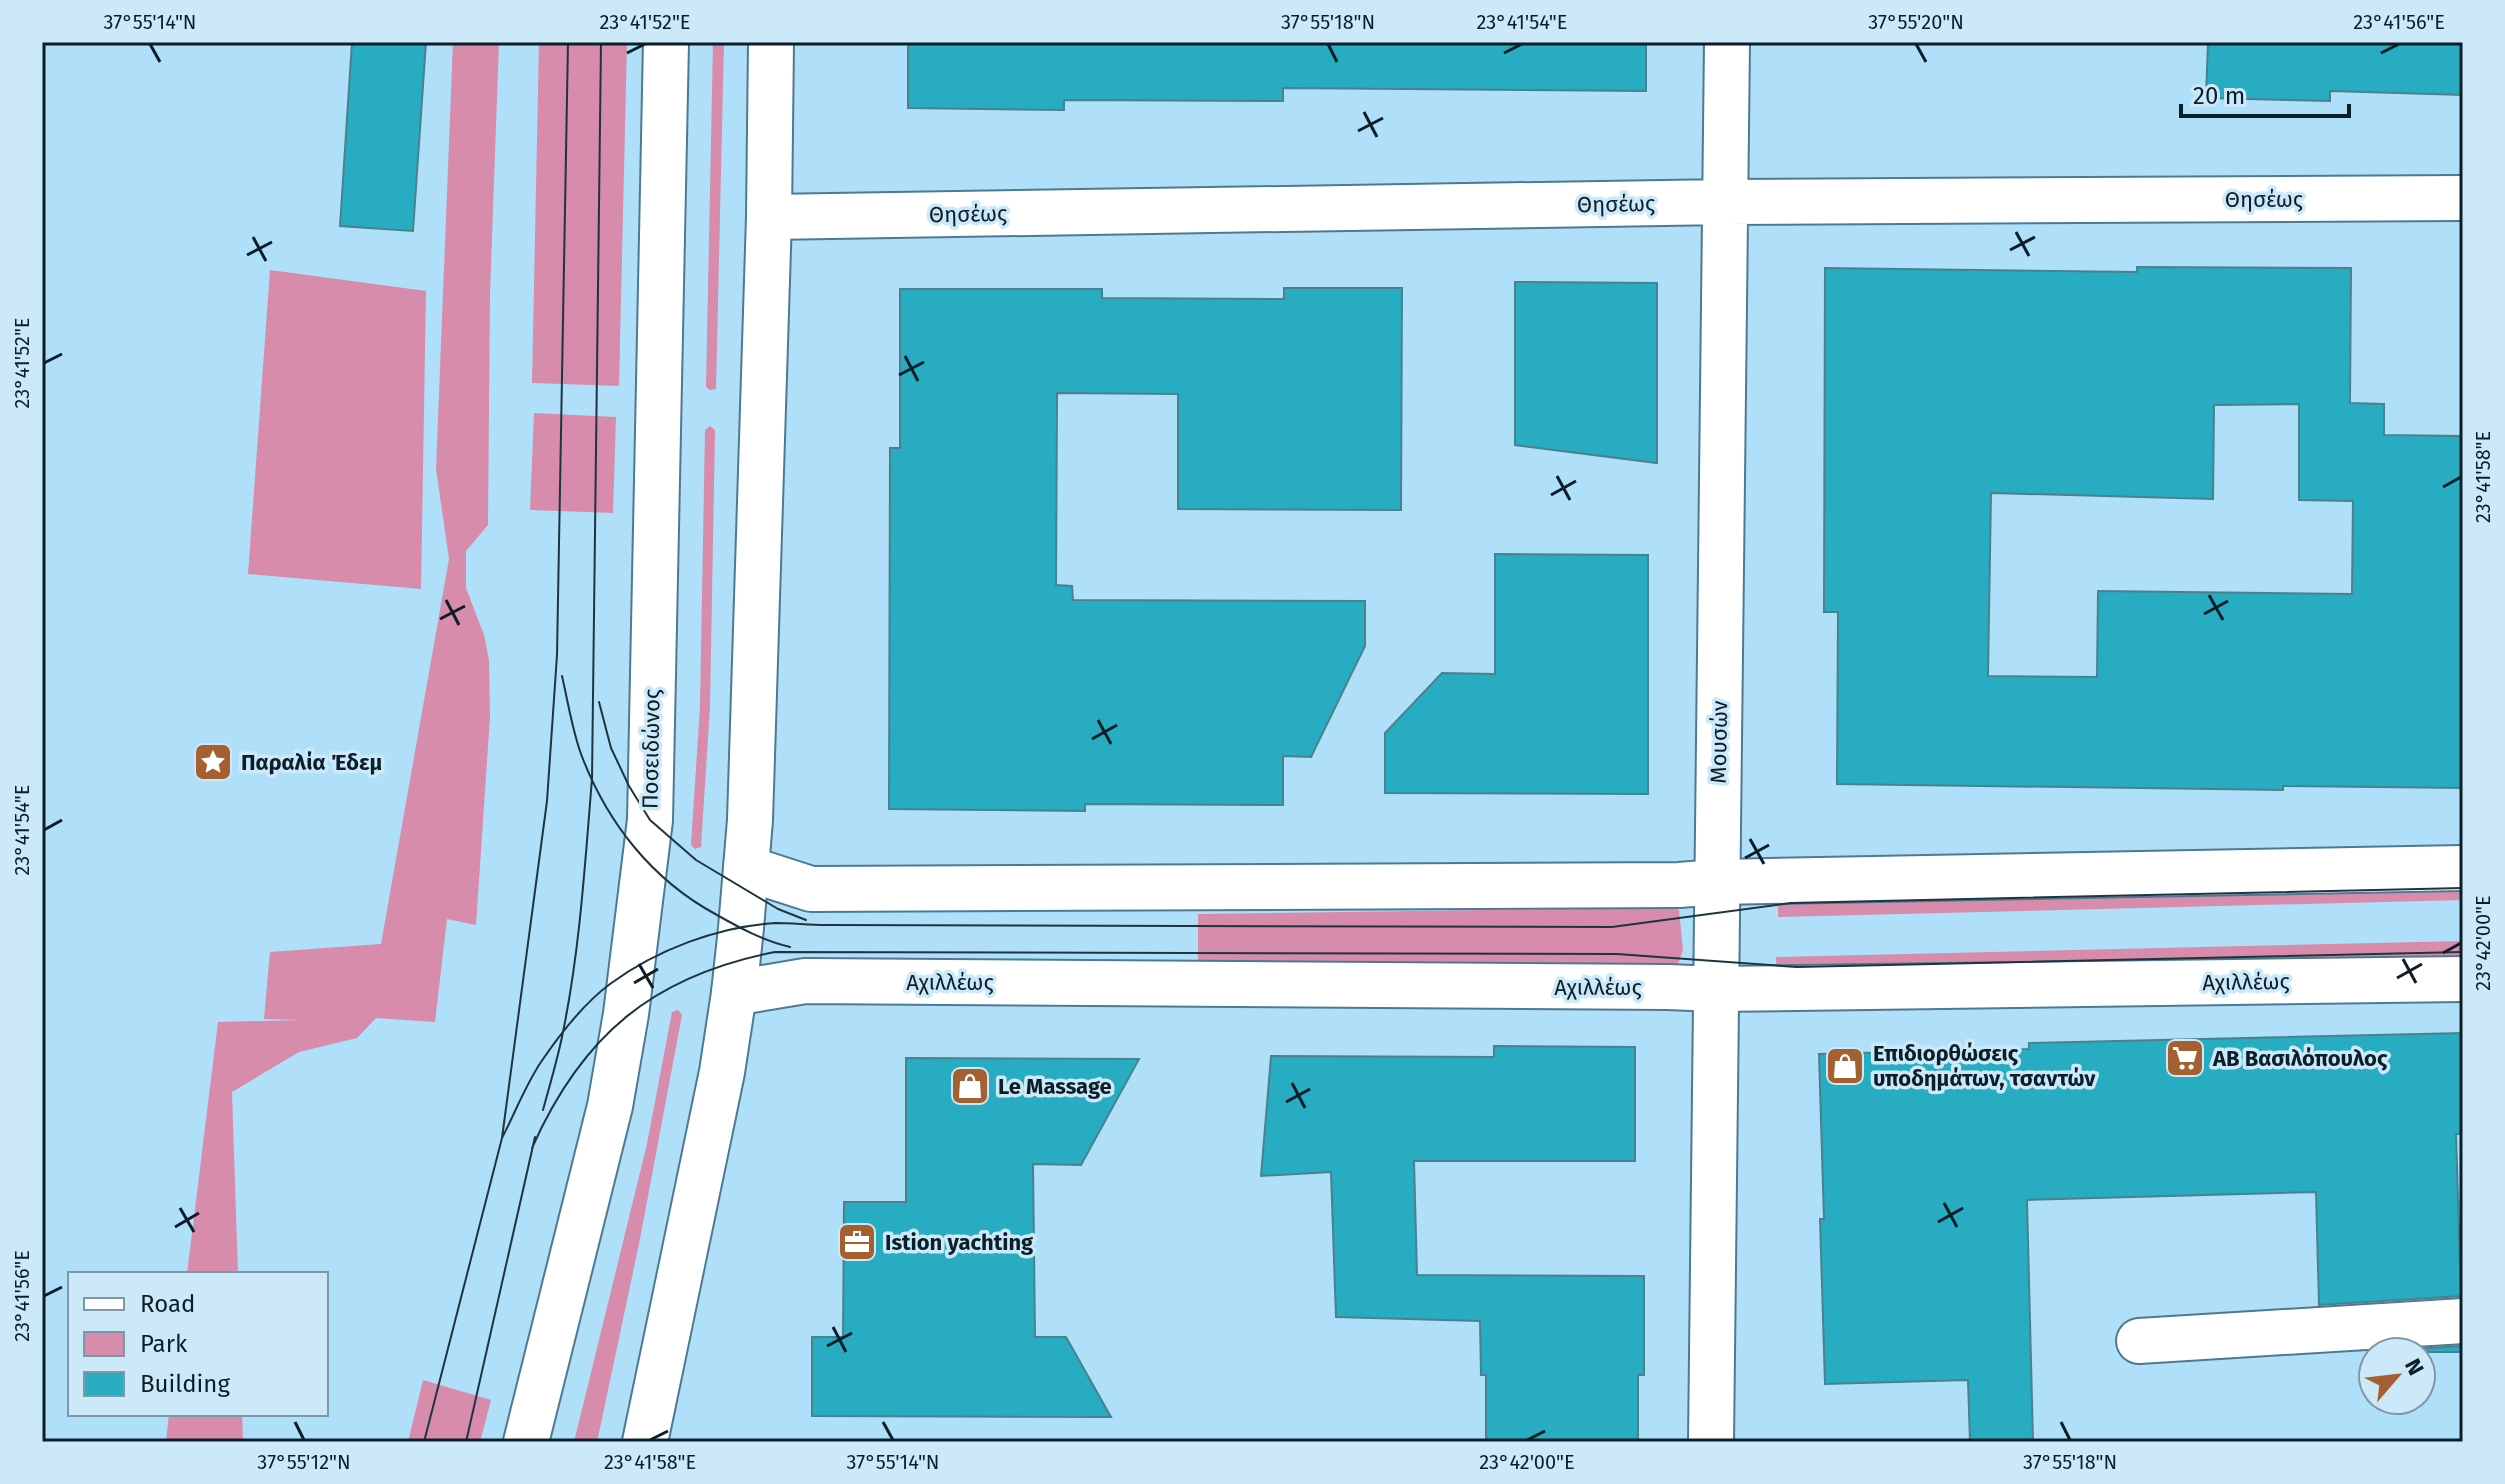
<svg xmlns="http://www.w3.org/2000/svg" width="2505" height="1484" font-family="'Fira Sans',sans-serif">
<rect width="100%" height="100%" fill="#afdff9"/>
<path fill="#d78cac" d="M453 42H499L490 293 488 525 466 551V588L484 635 489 660 490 717 476 925 447 919 435 1022 376 1018 357 1038 299 1052 232 1092 238 1274H187L218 1022 301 1020 264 1019 270 952 381 944 449 559 436 469Z
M539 42H627L619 386 532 383Z
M713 42H724L716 389 710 390 706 387Z
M270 270 426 291 421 589 248 574Z
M534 413 616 417 613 513 530 510Z
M710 426 715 430 710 706 701 847 695 849 691 845 700 706 705 430Z
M2463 878V900L1778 917V894Z
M1667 905 1679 910 1683 950 1677 967 1198 962V914L1625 908Z
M2463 941V962L1777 978 1776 957Z
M678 1010 682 1015 639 1244 597 1442H574L647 1144 672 1012Z
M423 1380 491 1400 480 1442H408Z
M169 1414H242L243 1442H166Z"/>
<path fill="#28acc2" stroke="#49818c" stroke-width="2" fill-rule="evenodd" d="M352 42H426L413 231 340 226Z
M908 42H1646V91L1283 88V101L1064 100V110L908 108Z
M2208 42H2463V95L2330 91V101L2206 98Z
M2137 267 2351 268 2350 403 2384 404V435L2463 436V788L2283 786V790L1837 784 1838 612H1824L1825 268 2137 272ZM2299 404V500L2353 501 2352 594 2098 591 2097 677 1988 676 1991 493 2213 499 2214 405Z
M1515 282 1657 283V463L1515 445Z
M1284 288H1402L1401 510 1178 509V394L1057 393 1056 585 1072 586 1073 600 1365 601V646L1311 757 1283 756V805L1085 804V811L889 809 890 448H900V289H1102V298L1284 299Z
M1495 554 1648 555V794L1385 793V733L1442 673 1495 674Z
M2463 1033V1134H2456L2461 1296 2319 1305 2316 1192 2027 1200 2033 1442H1970L1968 1380 1825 1384 1820 1219H1824L1819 1054 2029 1049V1043Z
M1494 1046 1635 1047V1161H1414L1417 1275 1644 1276V1375H1638V1442H1486V1375H1481L1480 1321 1336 1317 1331 1172 1261 1176 1271 1056 1494 1057Z
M906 1058 1139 1059 1081 1165 1033 1164 1035 1337H1066L1111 1417 812 1416V1337H843L844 1202H906Z
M2462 1346 2463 1352H2367Z"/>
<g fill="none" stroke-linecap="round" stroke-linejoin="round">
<defs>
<path id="minor" d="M769 217 1725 202 2463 198
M2139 1341 2463 1321
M1711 1442 1727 42"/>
<path id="major" d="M746 868 811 889 1679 885 1718 882 2463 868
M734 993 805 981 1668 987 1716 989 2463 979"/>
<path id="highway" d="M526 1442 610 1106 626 1014 650 820 666 42
M645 1442 722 1072 734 993 741 928 750 820 769 217 771 42"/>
</defs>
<use href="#minor" stroke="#4d7a92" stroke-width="48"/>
<use href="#major" stroke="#4d7a92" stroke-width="48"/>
<use href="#highway" stroke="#4d7a92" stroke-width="48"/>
<use href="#minor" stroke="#fff" stroke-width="44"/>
<use href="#major" stroke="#fff" stroke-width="44"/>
<use href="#highway" stroke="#fff" stroke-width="44"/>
<path stroke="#1e3540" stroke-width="2" d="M562 676C568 702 572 729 581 754 607 823 652 880 717 915 740 928 764 941 790 947
M599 702 611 748 629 786 650 820 696 860 778 909 806 920
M543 1110C550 1084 558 1058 563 1032 580 949 585 863 592 779L601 42
M502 1138C515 1113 525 1086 541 1062 560 1034 583 1004 610 984 656 950 719 926 776 923 792 923 809 925 825 925L1612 927 1791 903 2463 888
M532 1148C582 1035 653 976 775 952L1617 954 1797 967 2463 952
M424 1442 502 1138 547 801 557 655 568 42
M466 1442 535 1137"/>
</g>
<path fill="none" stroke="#0c1f28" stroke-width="3" d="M150 44 160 62M1328 44 1337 62M1916 44 1926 62M627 53 645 44M1504 53 1522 44M2381 53 2399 44M1364 112 1377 137M1358 131 1383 118M2016 232 2029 256M253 237 266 261M2010 250 2035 237M247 255 272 242M905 356 918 381M44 363 62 354M899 375 924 362M1557 476 1570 500M2443 487 2461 477M1551 495 1576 481M2209 595 2223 620M446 600 459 625M2204 614 2228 601M440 619 465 606M1098 720 1111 744M1092 739 1117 725M44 830 62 820M1750 839 1764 864M1745 858 1769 845M2443 953 2461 943M2403 959 2416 983M639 964 653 988M2397 978 2422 964M634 983 658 969M1292 1083 1305 1108M1286 1102 1310 1089M1944 1203 1957 1227M180 1208 194 1232M1938 1222 1963 1208M175 1227 199 1213M44 1296 62 1287M833 1327 846 1352M827 1346 852 1333M295 1422 304 1440M883 1422 893 1440M2061 1422 2070 1440M650 1440 668 1431M1527 1440 1545 1431"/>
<defs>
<symbol id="sight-square" viewBox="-11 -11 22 22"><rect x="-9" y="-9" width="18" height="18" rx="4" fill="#a56032" stroke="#cce9f9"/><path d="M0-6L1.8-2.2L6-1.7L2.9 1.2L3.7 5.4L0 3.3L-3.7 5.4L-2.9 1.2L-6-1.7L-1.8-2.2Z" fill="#fff"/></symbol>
<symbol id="supermarket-square" viewBox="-11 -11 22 22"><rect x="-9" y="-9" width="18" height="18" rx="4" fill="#a56032" stroke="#cce9f9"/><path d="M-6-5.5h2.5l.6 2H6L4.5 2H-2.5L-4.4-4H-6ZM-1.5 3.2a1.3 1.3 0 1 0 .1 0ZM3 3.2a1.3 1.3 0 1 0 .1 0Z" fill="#fff"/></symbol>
<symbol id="shop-square" viewBox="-11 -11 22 22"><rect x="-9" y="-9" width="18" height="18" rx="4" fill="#a56032" stroke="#cce9f9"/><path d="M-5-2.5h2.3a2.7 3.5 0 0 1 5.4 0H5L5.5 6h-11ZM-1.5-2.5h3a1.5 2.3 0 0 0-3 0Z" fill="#fff"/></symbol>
<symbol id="office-square" viewBox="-11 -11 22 22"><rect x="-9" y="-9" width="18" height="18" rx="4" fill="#a56032" stroke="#cce9f9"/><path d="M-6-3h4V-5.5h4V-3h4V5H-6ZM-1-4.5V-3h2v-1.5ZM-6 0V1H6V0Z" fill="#fff"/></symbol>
</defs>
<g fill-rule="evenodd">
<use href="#sight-square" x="191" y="740" width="44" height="44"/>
<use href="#supermarket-square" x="2163" y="1036" width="44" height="44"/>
<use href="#shop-square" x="1823" y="1044" width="44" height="44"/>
<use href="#shop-square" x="948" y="1064" width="44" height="44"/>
<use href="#office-square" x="835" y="1220" width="44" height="44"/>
</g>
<g text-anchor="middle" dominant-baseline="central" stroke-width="7" stroke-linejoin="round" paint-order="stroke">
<g font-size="22" fill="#0c1f28" stroke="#cce9f9">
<text x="2264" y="199">Θησέως</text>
<text transform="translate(1616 204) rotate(-1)">Θησέως</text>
<text transform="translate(968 214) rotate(-1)">Θησέως</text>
<text transform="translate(1719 742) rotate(-89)">Μουσών</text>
<text transform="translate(651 749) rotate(-89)">Ποσειδώνος</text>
<text x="950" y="982">Αχιλλέως</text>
<text transform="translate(2246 982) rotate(-1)">Αχιλλέως</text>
<text x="1598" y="987">Αχιλλέως</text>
</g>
<g font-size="22" font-weight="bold" fill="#0c1f28" stroke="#cce9f9" text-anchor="start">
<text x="241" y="762">Παραλία Έδεμ</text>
<text x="1873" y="1053">Επιδιορθώσεις<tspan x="1873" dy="25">υποδημάτων, τσαντών</tspan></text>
<text x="2213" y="1058">ΑΒ Βασιλόπουλος</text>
<text x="998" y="1086">Le Massage</text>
<text x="885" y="1242">Istion yachting</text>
</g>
</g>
<rect width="2505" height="1484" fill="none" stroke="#cce9f9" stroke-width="88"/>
<rect x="68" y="1272" width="260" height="144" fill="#cce9f9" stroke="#7f98a5" stroke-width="2"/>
<rect x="84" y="1298" width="40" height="12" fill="#ffffff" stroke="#7f98a5" stroke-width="2"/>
<text x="140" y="1312" font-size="24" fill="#0c1f28">Road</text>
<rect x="84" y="1332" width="40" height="24" fill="#d78cac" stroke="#7f98a5" stroke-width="2"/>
<text x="140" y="1352" font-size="24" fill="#0c1f28">Park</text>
<rect x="84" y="1372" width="40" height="24" fill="#28acc2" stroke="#7f98a5" stroke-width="2"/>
<text x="140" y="1392" font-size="24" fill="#0c1f28">Building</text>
<g transform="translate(2397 1376) rotate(62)"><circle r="38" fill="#cce9f9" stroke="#7f98a5" stroke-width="2"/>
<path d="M0-6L14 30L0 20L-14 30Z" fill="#a56032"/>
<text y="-12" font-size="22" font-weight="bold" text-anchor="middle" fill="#0c1f28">N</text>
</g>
<path d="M2181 104v12h168v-12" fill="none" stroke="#0c1f28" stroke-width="4"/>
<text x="2193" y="104" font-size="24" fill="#0c1f28" stroke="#cce9f9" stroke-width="6" paint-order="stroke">20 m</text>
<rect x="44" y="44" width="2417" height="1396" fill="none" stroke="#0c1f28" stroke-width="3"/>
<g font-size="20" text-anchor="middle" fill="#0c1f28">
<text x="150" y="29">37°55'14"N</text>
<text x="645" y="29">23°41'52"E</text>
<text x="1328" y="29">37°55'18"N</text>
<text x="1522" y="29">23°41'54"E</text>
<text x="1916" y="29">37°55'20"N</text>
<text x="2399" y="29">23°41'56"E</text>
<text transform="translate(22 363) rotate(-90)" y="7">23°41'52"E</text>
<text transform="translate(2483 477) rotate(-90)" y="7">23°41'58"E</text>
<text transform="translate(22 830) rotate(-90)" y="7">23°41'54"E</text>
<text transform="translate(2483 943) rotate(-90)" y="7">23°42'00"E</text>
<text transform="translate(22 1296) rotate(-90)" y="7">23°41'56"E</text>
<text x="304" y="1469">37°55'12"N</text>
<text x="650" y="1469">23°41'58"E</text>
<text x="893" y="1469">37°55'14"N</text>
<text x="1527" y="1469">23°42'00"E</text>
<text x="2070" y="1469">37°55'18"N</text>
</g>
</svg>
